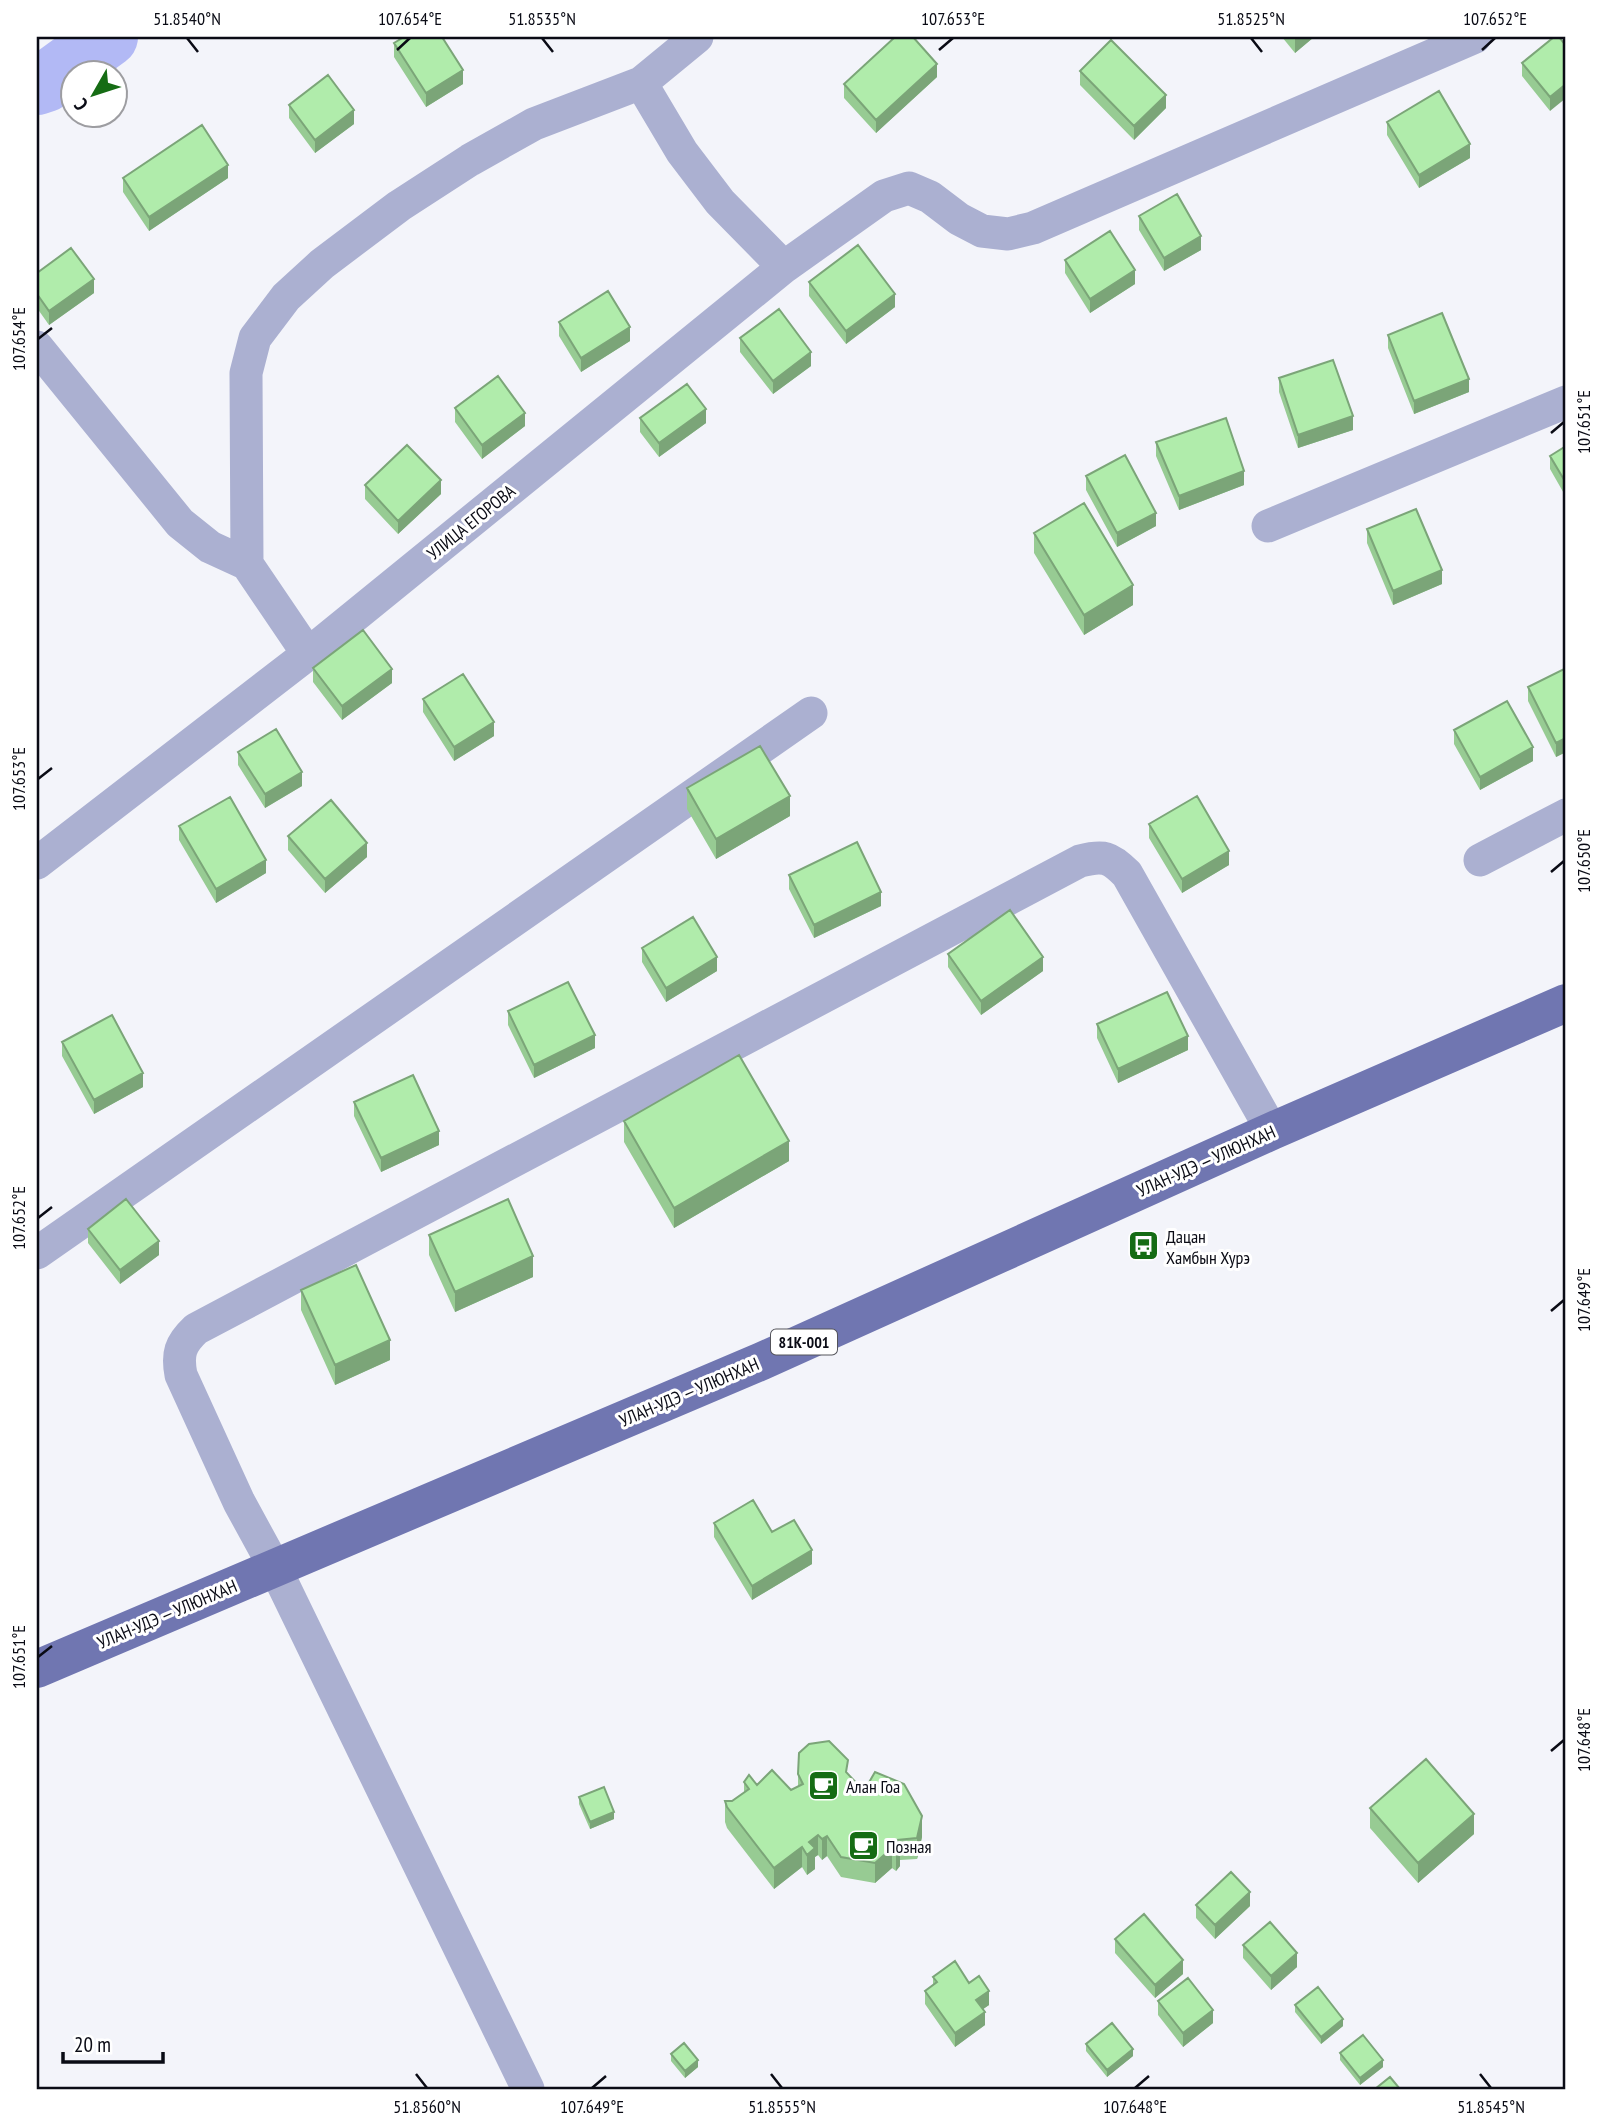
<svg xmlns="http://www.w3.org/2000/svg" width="1603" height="2126" font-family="'PT Sans Narrow',sans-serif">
<rect width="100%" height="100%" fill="#f3f4fa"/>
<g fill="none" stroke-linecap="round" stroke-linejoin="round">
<path stroke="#b2b9f5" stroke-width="60" d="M37 85 46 82 108 37"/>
<path stroke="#abb0d1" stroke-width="33" d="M641 83 697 37
M37 347 180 523 210 547 247 564
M1268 526 1566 402
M308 654 247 564 246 373 255 338 286 297 322 264 399 206 470 160 534 124 641 83 682 152 720 202 784 267
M1480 860 1566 815
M37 863 308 654 784 267 884 196 909 188 930 197 959 219 982 231 1008 234 1033 228 1475 37
M37 1253 811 713
M528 2089 275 1568 239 1502 181 1375C177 1354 180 1344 196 1329L1080 861C1104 855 1110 857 1127 874L1272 1131"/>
<path stroke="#7076b1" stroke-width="38" d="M37 1669 762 1361 1272 1131 1566 1003"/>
</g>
<path fill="#97cb93" d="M1282 37H1314L1295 53Z
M394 43 463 84 426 107 394 57Z
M1566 46 1550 111 1522 76V63Z
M1080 71 1166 108 1134 140 1080 85Z
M937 77 876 133 844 98V84Z
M289 105 354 124 315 153 289 118Z
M1387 122 1470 158 1419 188 1387 135Z
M123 178H228L149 231 123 192Z
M1139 216 1201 250 1164 271 1139 230Z
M1065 260 1135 284 1090 313 1065 273Z
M37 273 94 293 49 325 37 308Z
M809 282 895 307 846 344 809 296Z
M559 322 630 341 581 372 559 336Z
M1388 335 1469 392 1414 414 1388 348Z
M740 338 811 366 773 394 740 352Z
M1279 378 1353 430 1298 448 1279 392Z
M455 408 525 426 482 459 455 422Z
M640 418 706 423 659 457 640 432Z
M1156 442 1244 485 1179 510 1156 456Z
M1566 446V497L1550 469V456Z
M1086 476 1156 526 1117 547 1086 490Z
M365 485 441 494 398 534 365 499Z
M1367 529 1442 584 1393 605 1367 543Z
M1034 533 1133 605 1084 635 1034 553Z
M313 668 392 683 342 720 313 682Z
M1566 668V752L1556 757 1528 701V687Z
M423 699 494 736 454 761 423 712Z
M1454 730 1533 761 1480 790 1454 744Z
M238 752 302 786 265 808 238 765Z
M687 788 790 816 716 859 687 809Z
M1149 824 1229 865 1182 893 1149 838Z
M179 826 266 873 216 903 179 840Z
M288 836 367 857 325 893 288 850Z
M789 875 881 906 814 938 789 889Z
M642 948 717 971 666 1002 642 962Z
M948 954 1043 971 981 1015 948 967Z
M508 1011 595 1048 534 1078 508 1025Z
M1097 1024 1188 1050 1118 1083 1097 1038Z
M62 1042 143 1087 94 1114 62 1056Z
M354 1102 439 1145 381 1172 354 1116Z
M624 1121 789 1161 674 1228 624 1142Z
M88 1229 159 1255 120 1284 88 1243Z
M429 1235 533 1277 455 1312 429 1255Z
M301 1290 390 1360 335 1385 301 1310Z
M714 1523 772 1532 812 1564 752 1600 714 1537Z
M798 1774H848L864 1791 922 1837 917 1859 900 1860V1866L896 1871 892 1868 875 1883 841 1877 827 1856 822 1860 818 1855 815 1857V1869L807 1875 802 1867 774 1889 727 1828 725 1822V1801H732L744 1792V1782L791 1790 798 1787Z
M579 1797 614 1819 590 1829 579 1804Z
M1370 1808 1474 1834 1418 1883 1370 1828Z
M1196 1905 1250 1906 1215 1939 1196 1918Z
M1115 1939 1183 1974 1155 1998 1115 1953Z
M1243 1945 1297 1967 1271 1990 1243 1958Z
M933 1977 969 1983 989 2005 983 2009 985 2025 955 2047 925 2004V1991L933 1985Z
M1158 2001 1213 2023 1183 2047 1158 2015Z
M1295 2005 1343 2026 1321 2044 1295 2012Z
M1086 2044 1133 2056 1107 2077 1086 2051Z
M1340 2053 1383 2067 1360 2085 1340 2060Z
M671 2054 698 2067 685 2078 671 2061Z"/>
<path fill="#7ba578" d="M1297 37H1314L1295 53V39Z
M937 64V77L876 133V120Z
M463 70V84L426 107V93Z
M1566 84V98L1550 111V97Z
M1166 95V108L1134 140V126Z
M354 110V124L315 153V140Z
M1470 144V158L1419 188V175Z
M228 165V178L149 231V217Z
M1201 236V250L1164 271V258Z
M1135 270V284L1090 313V299Z
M94 279V293L49 325V311Z
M895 294V307L846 344V331Z
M630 327V341L581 372V358Z
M811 352V366L773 394V381Z
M1469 379V392L1414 414V401Z
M706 409V423L659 457V443Z
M525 413V426L482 459V445Z
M1353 416V430L1298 448V435Z
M1244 471V485L1179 510V496Z
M441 480V494L398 534V521Z
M1156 513V526L1117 547V533Z
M1442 570V584L1393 605V591Z
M1133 585V605L1084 635V615Z
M392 669V683L342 720V706Z
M494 722V736L454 761V747Z
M1566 738V752L1556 757V743Z
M1533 747V761L1480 790V777Z
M302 772V786L265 808V794Z
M790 796V816L716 859V839Z
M367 843V857L325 893V879Z
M1229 851V865L1182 893V879Z
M266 860V873L216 903V889Z
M881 892V906L814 938V925Z
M717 957V971L666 1002V988Z
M1043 957V971L981 1015V1001Z
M595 1035V1048L534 1078V1065Z
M1188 1036V1050L1118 1083V1069Z
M143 1073V1087L94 1114V1100Z
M439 1131V1145L381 1172V1158Z
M789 1141V1161L674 1228V1208Z
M159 1241V1255L120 1284V1270Z
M533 1256V1277L455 1312V1292Z
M390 1340V1360L335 1385V1365Z
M812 1550V1564L752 1600V1586Z
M614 1812V1819L590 1829V1822Z
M1474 1814V1834L1418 1883V1863Z
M922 1816V1837L917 1859V1838Z
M818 1835V1855L815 1857V1869L807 1875V1855L809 1842Z
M827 1836V1856L822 1860V1839Z
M900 1845V1866L896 1871V1851Z
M802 1847V1867L774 1889V1868Z
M892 1848V1868L875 1883V1863Z
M1250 1892V1906L1215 1939V1925Z
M1297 1953V1967L1271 1990V1976Z
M1183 1960V1974L1155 1998V1985Z
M989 1991V2005L976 2014V2000Z
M1213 2010V2023L1183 2047V2033Z
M985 2012V2025L955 2047V2033Z
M1343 2019V2026L1321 2044V2037Z
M1133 2049V2056L1107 2077V2070Z
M698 2060V2067L685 2078V2071Z
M1383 2060V2067L1360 2085V2078Z"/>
<path fill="#b0ecab" stroke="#7ba578" stroke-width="2" d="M404 37H442L463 70 426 93 394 43Z
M895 37H913L937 64 876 120 844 84Z
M1554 37H1559L1566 46V84L1550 97 1522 63Z
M1111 40 1166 95 1134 126 1080 71Z
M328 75 354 110 315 140 289 105Z
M1439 91 1470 144 1419 175 1387 122Z
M202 125 228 165 149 217 123 178Z
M1177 194 1201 236 1164 258 1139 216Z
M1110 231 1135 270 1090 299 1065 260Z
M858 245 895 294 846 331 809 282Z
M71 248 94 279 49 311 37 294V273Z
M608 291 630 327 581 358 559 322Z
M779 309 811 352 773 381 740 338Z
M1442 313 1469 379 1414 401 1388 335Z
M1333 360 1353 416 1298 435 1279 378Z
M498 376 525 413 482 445 455 408Z
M687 384 706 409 659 443 640 418Z
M1226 418 1244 471 1179 496 1156 442Z
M407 445 441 480 398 521 365 485Z
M1566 446V483L1550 456Z
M1125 455 1156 513 1117 533 1086 476Z
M1084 503 1133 585 1084 615 1034 533Z
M1416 509 1442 570 1393 591 1367 529Z
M363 630 392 669 342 706 313 668Z
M1566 668V738L1556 743 1528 687Z
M463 674 494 722 454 747 423 699Z
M1507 701 1533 747 1480 777 1454 730Z
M276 729 302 772 265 794 238 752Z
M760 746 790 796 716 839 687 788Z
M1197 796 1229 851 1182 879 1149 824Z
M230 797 266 860 216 889 179 826Z
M331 800 367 843 325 879 288 836Z
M857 842 881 892 814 925 789 875Z
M1010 910 1043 957 981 1001 948 954Z
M693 917 717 957 666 988 642 948Z
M568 982 595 1035 534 1065 508 1011Z
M1167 992 1188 1036 1118 1069 1097 1024Z
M112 1015 143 1073 94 1100 62 1042Z
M739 1055 789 1141 674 1208 624 1121Z
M413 1075 439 1131 381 1158 354 1102Z
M126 1199 159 1241 120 1270 88 1229Z
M508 1199 533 1256 455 1292 429 1235Z
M356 1265 390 1340 335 1365 301 1290Z
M753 1500 772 1532 794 1520 812 1550 752 1586 714 1523Z
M829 1741 848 1760 846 1772 864 1791 875 1772 904 1784 922 1816 917 1838 896 1840 900 1845 896 1851 892 1848 875 1863 841 1857 827 1836 822 1839 818 1835 809 1842 815 1848 807 1855 802 1847 774 1868 727 1807 725 1801H732L749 1789 744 1782 749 1775 757 1785 772 1770 791 1790 803 1784 798 1774 799 1753 809 1744Z
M1426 1759 1474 1814 1418 1863 1370 1808Z
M604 1787 614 1812 590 1822 579 1797Z
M1231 1872 1250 1892 1215 1925 1196 1905Z
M1144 1914 1183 1960 1155 1985 1115 1939Z
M1270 1922 1297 1953 1271 1976 1243 1945Z
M955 1961 969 1983 979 1976 989 1991 976 2000 985 2012 955 2033 925 1991 937 1982 933 1977Z
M1188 1978 1213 2010 1183 2033 1158 2001Z
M1318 1987 1343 2019 1321 2037 1295 2005Z
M1112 2023 1133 2049 1107 2070 1086 2044Z
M1363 2035 1383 2060 1360 2078 1340 2053Z
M684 2043 698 2060 685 2071 671 2054Z
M1390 2077 1400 2089H1375Z"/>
<path fill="none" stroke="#0a0b15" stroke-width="2.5" d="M187 38 198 52M542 38 553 52M1251 38 1262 52M397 50 410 38M939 50 953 38M1482 50 1495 38M38 339 52 328M1551 433 1564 422M38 779 52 768M1551 872 1564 861M38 1218 52 1207M1551 1311 1564 1300M38 1657 52 1646M1551 1751 1564 1740M416 2074 427 2088M771 2074 782 2088M1480 2074 1491 2088M592 2088 606 2076M1135 2088 1149 2076"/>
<defs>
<symbol id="bus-square" viewBox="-11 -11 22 22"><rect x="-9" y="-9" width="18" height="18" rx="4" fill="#156c14" stroke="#fff"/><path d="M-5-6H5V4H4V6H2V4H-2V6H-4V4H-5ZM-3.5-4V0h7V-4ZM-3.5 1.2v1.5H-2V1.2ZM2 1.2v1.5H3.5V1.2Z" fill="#fff"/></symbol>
<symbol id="cafe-square" viewBox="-11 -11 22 22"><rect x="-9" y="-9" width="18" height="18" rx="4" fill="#156c14" stroke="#fff"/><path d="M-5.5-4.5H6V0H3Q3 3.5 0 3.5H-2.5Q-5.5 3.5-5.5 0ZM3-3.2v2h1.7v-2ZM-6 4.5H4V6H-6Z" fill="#fff"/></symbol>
</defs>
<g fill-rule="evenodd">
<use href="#bus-square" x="1126" y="1228" width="35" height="35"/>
<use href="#cafe-square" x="806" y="1768" width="35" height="35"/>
<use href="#cafe-square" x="846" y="1828" width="35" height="35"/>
</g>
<g text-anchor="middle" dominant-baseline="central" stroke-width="6" stroke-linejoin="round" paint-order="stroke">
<rect fill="#fff" stroke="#54545b" stroke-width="2" x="771" y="1329.5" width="66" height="25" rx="5"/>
<g font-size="16" font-weight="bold" fill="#0a0b15">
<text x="804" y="1342">81К-001</text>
</g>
<g font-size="18" fill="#0a0b15" stroke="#fff">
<text transform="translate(471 522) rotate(-39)">УЛИЦА ЕГОРОВА</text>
<text transform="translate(1206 1161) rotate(-24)">УЛАН-УДЭ — УЛЮНХАН</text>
<text transform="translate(689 1392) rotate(-23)">УЛАН-УДЭ — УЛЮНХАН</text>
<text transform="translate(167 1614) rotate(-23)">УЛАН-УДЭ — УЛЮНХАН</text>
</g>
<g font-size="18" fill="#0a0b15" stroke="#fff" text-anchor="start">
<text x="1166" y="1236">Дацан<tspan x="1166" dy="21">Хамбын Хурэ</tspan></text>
<text x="846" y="1786">Алан Гоа</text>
<text x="886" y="1846">Позная</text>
</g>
</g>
<rect width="1603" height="2126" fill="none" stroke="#ffffff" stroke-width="77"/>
<g transform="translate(94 94) rotate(231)"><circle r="33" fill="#ffffff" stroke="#9d9da1" stroke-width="2"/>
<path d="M0-5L12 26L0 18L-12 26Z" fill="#156c14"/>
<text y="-10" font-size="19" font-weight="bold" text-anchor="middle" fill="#0a0b15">С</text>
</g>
<path d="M63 2052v10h100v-10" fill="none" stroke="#0a0b15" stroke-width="3.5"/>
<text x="74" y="2052" font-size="21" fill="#0a0b15" stroke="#ffffff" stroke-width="5" paint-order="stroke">20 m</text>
<rect x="38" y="38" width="1526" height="2050" fill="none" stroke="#0a0b15" stroke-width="2.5"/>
<g font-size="18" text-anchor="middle" fill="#0a0b15">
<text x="187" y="25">51.8540°N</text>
<text x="410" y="25">107.654°E</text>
<text x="542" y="25">51.8535°N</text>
<text x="953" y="25">107.653°E</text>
<text x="1251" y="25">51.8525°N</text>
<text x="1495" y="25">107.652°E</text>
<text transform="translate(19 339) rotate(-90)" y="6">107.654°E</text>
<text transform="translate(1584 422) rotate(-90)" y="6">107.651°E</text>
<text transform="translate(19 779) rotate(-90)" y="6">107.653°E</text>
<text transform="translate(1584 861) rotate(-90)" y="6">107.650°E</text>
<text transform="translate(19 1218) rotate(-90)" y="6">107.652°E</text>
<text transform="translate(1584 1300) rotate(-90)" y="6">107.649°E</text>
<text transform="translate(19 1657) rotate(-90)" y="6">107.651°E</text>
<text transform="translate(1584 1740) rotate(-90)" y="6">107.648°E</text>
<text x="427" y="2113">51.8560°N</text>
<text x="592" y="2113">107.649°E</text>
<text x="782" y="2113">51.8555°N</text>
<text x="1135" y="2113">107.648°E</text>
<text x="1491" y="2113">51.8545°N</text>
</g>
</svg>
